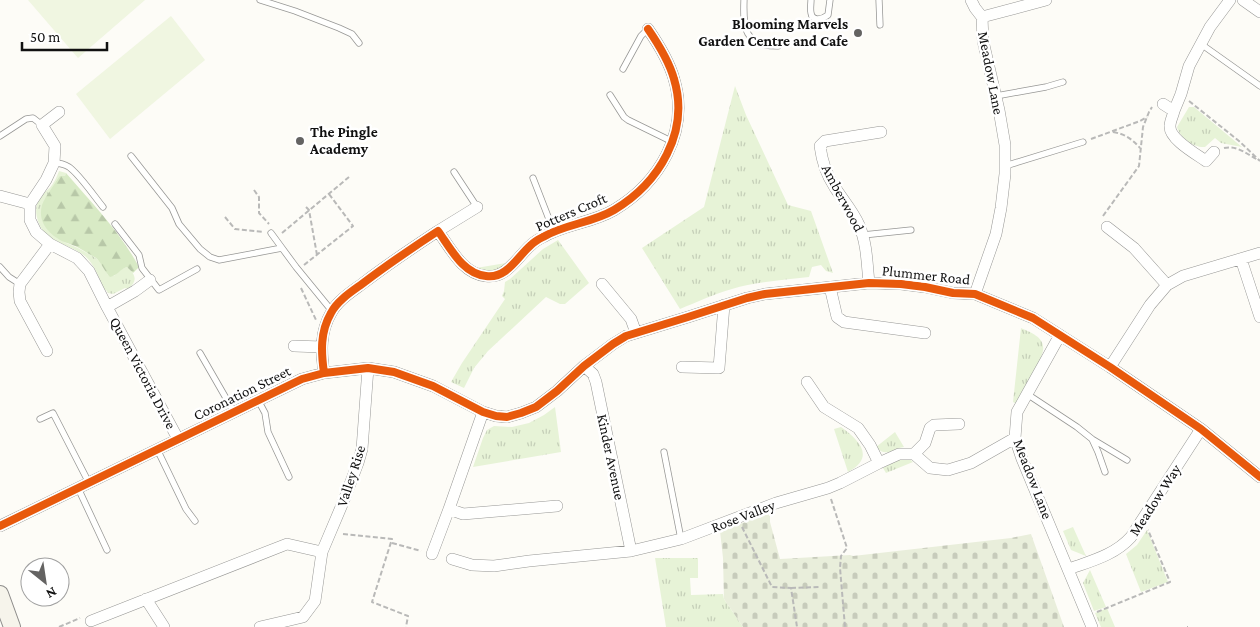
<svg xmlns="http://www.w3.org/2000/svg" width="1260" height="627" font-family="'Crimson Pro',serif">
<defs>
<pattern id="grass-tufts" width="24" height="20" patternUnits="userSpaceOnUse" patternTransform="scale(1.25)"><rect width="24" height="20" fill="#e7f3d7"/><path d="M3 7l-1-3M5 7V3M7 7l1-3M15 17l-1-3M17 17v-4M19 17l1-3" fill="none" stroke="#c5cfb8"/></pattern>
<pattern id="forest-firs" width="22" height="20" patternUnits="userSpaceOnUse" patternTransform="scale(1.25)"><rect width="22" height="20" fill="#d8eac5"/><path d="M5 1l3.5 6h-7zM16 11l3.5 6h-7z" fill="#b8c8a8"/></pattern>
<pattern id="cemetery-stones" width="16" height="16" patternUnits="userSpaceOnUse" patternTransform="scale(1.25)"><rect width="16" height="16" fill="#e9eedb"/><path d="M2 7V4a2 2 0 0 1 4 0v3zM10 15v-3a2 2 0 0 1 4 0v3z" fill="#c7cbbb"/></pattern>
</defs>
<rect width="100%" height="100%" fill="#fdfcf7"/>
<path fill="url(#grass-tufts)" d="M735 86 746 115 788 205 811 211 833 273 826 271 821 265 812 267 809 277C783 280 756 282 732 289 714 294 697 302 680 309L642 248 704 207Z
M1189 107H1194L1242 147 1221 143 1215 138 1205 147C1194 148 1180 138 1177 127Z
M59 171 66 173 65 176H61L58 178 44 201 48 230 64 242 78 248 94 257 101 262 108 275 114 276 122 269 127 267C136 275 138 281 128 289L125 288 113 294 108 293 106 290H104C100 280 96 268 88 259 74 244 45 244 38 221 36 215 35 209 38 202 40 194 47 192 52 185 55 181 57 176 59 171Z
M558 240 589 283 565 304H560L546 297 488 351 474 368 464 388 451 382 462 363 505 299 502 296 504 291 505 282 510 279 543 249Z
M506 263 507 267 493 274 476 268Z
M1021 328C1034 334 1049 339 1041 357L1043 359 1017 404 1013 402Z
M555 407 561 452 473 467 483 438 487 430 494 426 512 427 529 423 544 415Z
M841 427C859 440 876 457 848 472L834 429Z
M895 432 904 447C892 449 886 458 876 447Z
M901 458 910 459 913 462 886 473 883 468Z
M1073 527 1086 556 1071 550 1063 531Z
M1147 530 1168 582 1141 592 1126 554 1137 545Z
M655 558H698V578H690L691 595 723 594 724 599 743 627H666Z
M1090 570 1106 607 1094 611 1083 583Z
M1107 608 1115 627H1101L1095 613Z"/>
<path fill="url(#forest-firs)" d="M66 173C91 202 121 233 139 267L133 273 127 267C120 269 117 276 110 277 104 271 102 263 96 258 90 255 85 251 79 248 74 245 69 244 64 242 50 235 37 223 42 205 46 195 53 187 58 178L60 176H65Z"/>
<path fill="url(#cemetery-stones)" d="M770 513V522L780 559 850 555 853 556 1011 538 1031 534 1064 627H743L724 599 723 558 720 531Z"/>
<path fill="#f0f6e1" d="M28 0H145L78 58Z
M171 16 205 60 110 139 76 94Z"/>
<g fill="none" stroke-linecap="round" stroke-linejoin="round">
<defs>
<path id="lane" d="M260 0 295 11 339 28 352 34 359 43
M744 0C743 28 744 46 778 46
M811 0C811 4 810 9 811 13 812 22 823 19 828 15L830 0
M879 0 880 25
M1201 44 1260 86
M623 69 641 36 648 29
M610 95 624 117 628 120 673 142
M996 96 1046 87 1063 82
M0 136 26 119 33 118 42 125
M131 156 172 208 179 224 200 249 210 257 219 260 282 248 296 267 332 311
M54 163C59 163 64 164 69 167 80 175 94 196 103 207
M1005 166 1083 142
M454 172 477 207
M533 178 554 232
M115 224 139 255 142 268 159 290 197 269
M271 233 282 248
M863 235 911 230
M0 267 9 277 20 284
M200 353 234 412
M1027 394 1077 427 1092 439 1098 452 1105 472
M258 400 265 413 268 432 289 477
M40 419 53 413 89 483
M1092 439 1127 460
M157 449 186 509 195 521
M664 452 681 539
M78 488 107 550"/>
<path id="street" d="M971 0 975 8 982 17 983 41 999 110 1005 145V174L1001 208 996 234 975 294
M1243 0 1260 12
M982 17 1046 0
M1163 104 1174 111 1181 94 1189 66 1210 27 1230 0
M1174 111C1173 116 1170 121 1170 126 1169 139 1196 154 1206 161L1214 152
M59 112 42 125 55 146 54 163 46 180 30 204V220L36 232 50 244 77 258 89 271 107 307 178 439
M0 196 30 204
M1107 227 1134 248 1167 285
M438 231 477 207
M1241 259 1260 317
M869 283C867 264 867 243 859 225 853 211 842 199 834 186 826 174 822 161 820 146L825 141 881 132
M602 284 631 319 636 333
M830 287 837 317 844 322 925 333
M107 307 135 291 150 280
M1060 335 1017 412 1015 438 1022 459 1092 627
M294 346 322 347
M47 351 20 301 19 292 20 284 50 244
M584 366 593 374 596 382 631 551
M682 367 719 368 724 305
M1110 367 1150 305 1167 285 1183 276 1260 253
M324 373C321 352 320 332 331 313 337 301 351 292 362 284 387 265 412 248 438 231 451 249 463 274 486 276 507 279 517 257 531 245 534 242 539 239 543 237 565 224 592 223 614 210 659 183 690 132 674 79 669 61 659 45 648 29
M807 382 824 407 858 428 870 445 879 463
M483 412 449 509 463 514 557 506
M914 454 925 443 930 428 934 425 959 424
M0 526 302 379 324 373 368 368 394 372 433 386 483 412 496 416 507 417 521 413 536 407 557 391 584 366 613 344 626 336 688 317 747 298 765 294 869 283 901 284 925 287 953 293 975 294 1033 318 1110 367 1201 429 1260 477
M432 554 449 509
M452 559 472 565 494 566 529 561 631 551 681 539 776 503 828 488 840 483 879 463 899 454H914L930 468 948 470 971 463 1015 438
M1069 569C1091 561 1115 555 1131 537L1201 429
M146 599 164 627
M91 621 287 544 322 552
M260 627 303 617 315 601 322 552 344 500 358 463 362 449 368 368"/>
<path id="secondary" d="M0 594 12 627"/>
</defs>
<use href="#lane" stroke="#979795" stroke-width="7"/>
<use href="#street" stroke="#979795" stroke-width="12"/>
<use href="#secondary" stroke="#8e8d8b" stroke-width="18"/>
<path stroke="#b9b9b8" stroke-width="2" stroke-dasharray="5 2.5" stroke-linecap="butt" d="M1189 101 1239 141 1260 161
M1113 132C1125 134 1132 139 1140 148
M1091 139 1140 121 1147 117
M1224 148C1237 145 1247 154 1258 160
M254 190 259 197V213L269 224
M306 207 309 210 317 255
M1103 216 1139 166 1143 127 1149 112 1152 107
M225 217 235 229 264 232
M282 233 349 177
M304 265 353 226 329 194
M301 288 316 320
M831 499 847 548 841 556 840 568 845 627
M742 527 772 587 791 588 797 627
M343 534 392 539 372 602 408 616 406 627
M392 543 421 551
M791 588 820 587
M1097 612 1170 582 1148 530
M59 627 80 618
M1187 627H1188"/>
<use href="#lane" stroke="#fffffe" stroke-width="5.5"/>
<use href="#street" stroke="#fffffe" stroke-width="11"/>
<use href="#secondary" stroke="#f6f4eb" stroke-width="16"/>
<defs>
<path id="cycleway" d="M324 373C321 352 320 332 331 313 337 301 351 292 362 284 387 265 412 248 438 231 451 249 463 274 486 276 507 279 517 257 531 245 534 242 539 239 543 237 565 224 592 223 614 210 659 183 690 132 674 79 669 61 659 45 648 29
M0 526 302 379 324 373 368 368 394 372 433 386 483 412 496 416 507 417 521 413 536 407 557 391 584 366 613 344 626 336 688 317 747 298 765 294 869 283 901 284 925 287 953 293 975 294 1033 318 1110 367 1201 429 1260 477"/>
</defs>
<use href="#cycleway" stroke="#fff" stroke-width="11"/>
<use href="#cycleway" stroke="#e8590c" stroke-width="8"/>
</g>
<g fill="#646362" stroke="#fff" stroke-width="2">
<circle cx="858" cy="33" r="5"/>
<circle cx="300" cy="141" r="5"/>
</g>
<g text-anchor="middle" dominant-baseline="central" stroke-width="5" stroke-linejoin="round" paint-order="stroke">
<g font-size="15" font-weight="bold" fill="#111" stroke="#fff" text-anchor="end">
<text x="848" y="24">Blooming Marvels<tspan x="848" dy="17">Garden Centre and Cafe</tspan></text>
<text x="310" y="132" text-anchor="start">The Pingle<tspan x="310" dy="17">Academy</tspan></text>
</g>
<g font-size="15" fill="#111" stroke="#fff">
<text transform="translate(991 73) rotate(79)">Meadow Lane</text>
<text transform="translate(843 198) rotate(62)">Amberwood</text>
<text transform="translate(571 212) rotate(-23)">Potters Croft</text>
<text transform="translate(926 275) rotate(6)">Plummer Road</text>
<text transform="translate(143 373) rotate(62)">Queen Victoria Drive</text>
<text transform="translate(242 393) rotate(-26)">Coronation Street</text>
<text transform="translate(611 457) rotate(78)">Kinder Avenue</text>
<text transform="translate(351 476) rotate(-72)">Valley Rise</text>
<text transform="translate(1033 479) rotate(69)">Meadow Lane</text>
<text transform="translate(1155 500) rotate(-57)">Meadow Way</text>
<text transform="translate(743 516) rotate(-21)">Rose Valley</text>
</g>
</g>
<g transform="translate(45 582) rotate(150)"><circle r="24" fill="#ffffff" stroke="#a0a0a0"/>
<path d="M0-4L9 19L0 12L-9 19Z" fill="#646362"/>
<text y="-8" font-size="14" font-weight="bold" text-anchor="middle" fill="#111111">N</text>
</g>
<path d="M22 42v8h85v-8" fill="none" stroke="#111111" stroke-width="2.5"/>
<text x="30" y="42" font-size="15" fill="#111111" stroke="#ffffff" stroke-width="4" paint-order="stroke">50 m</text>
</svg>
